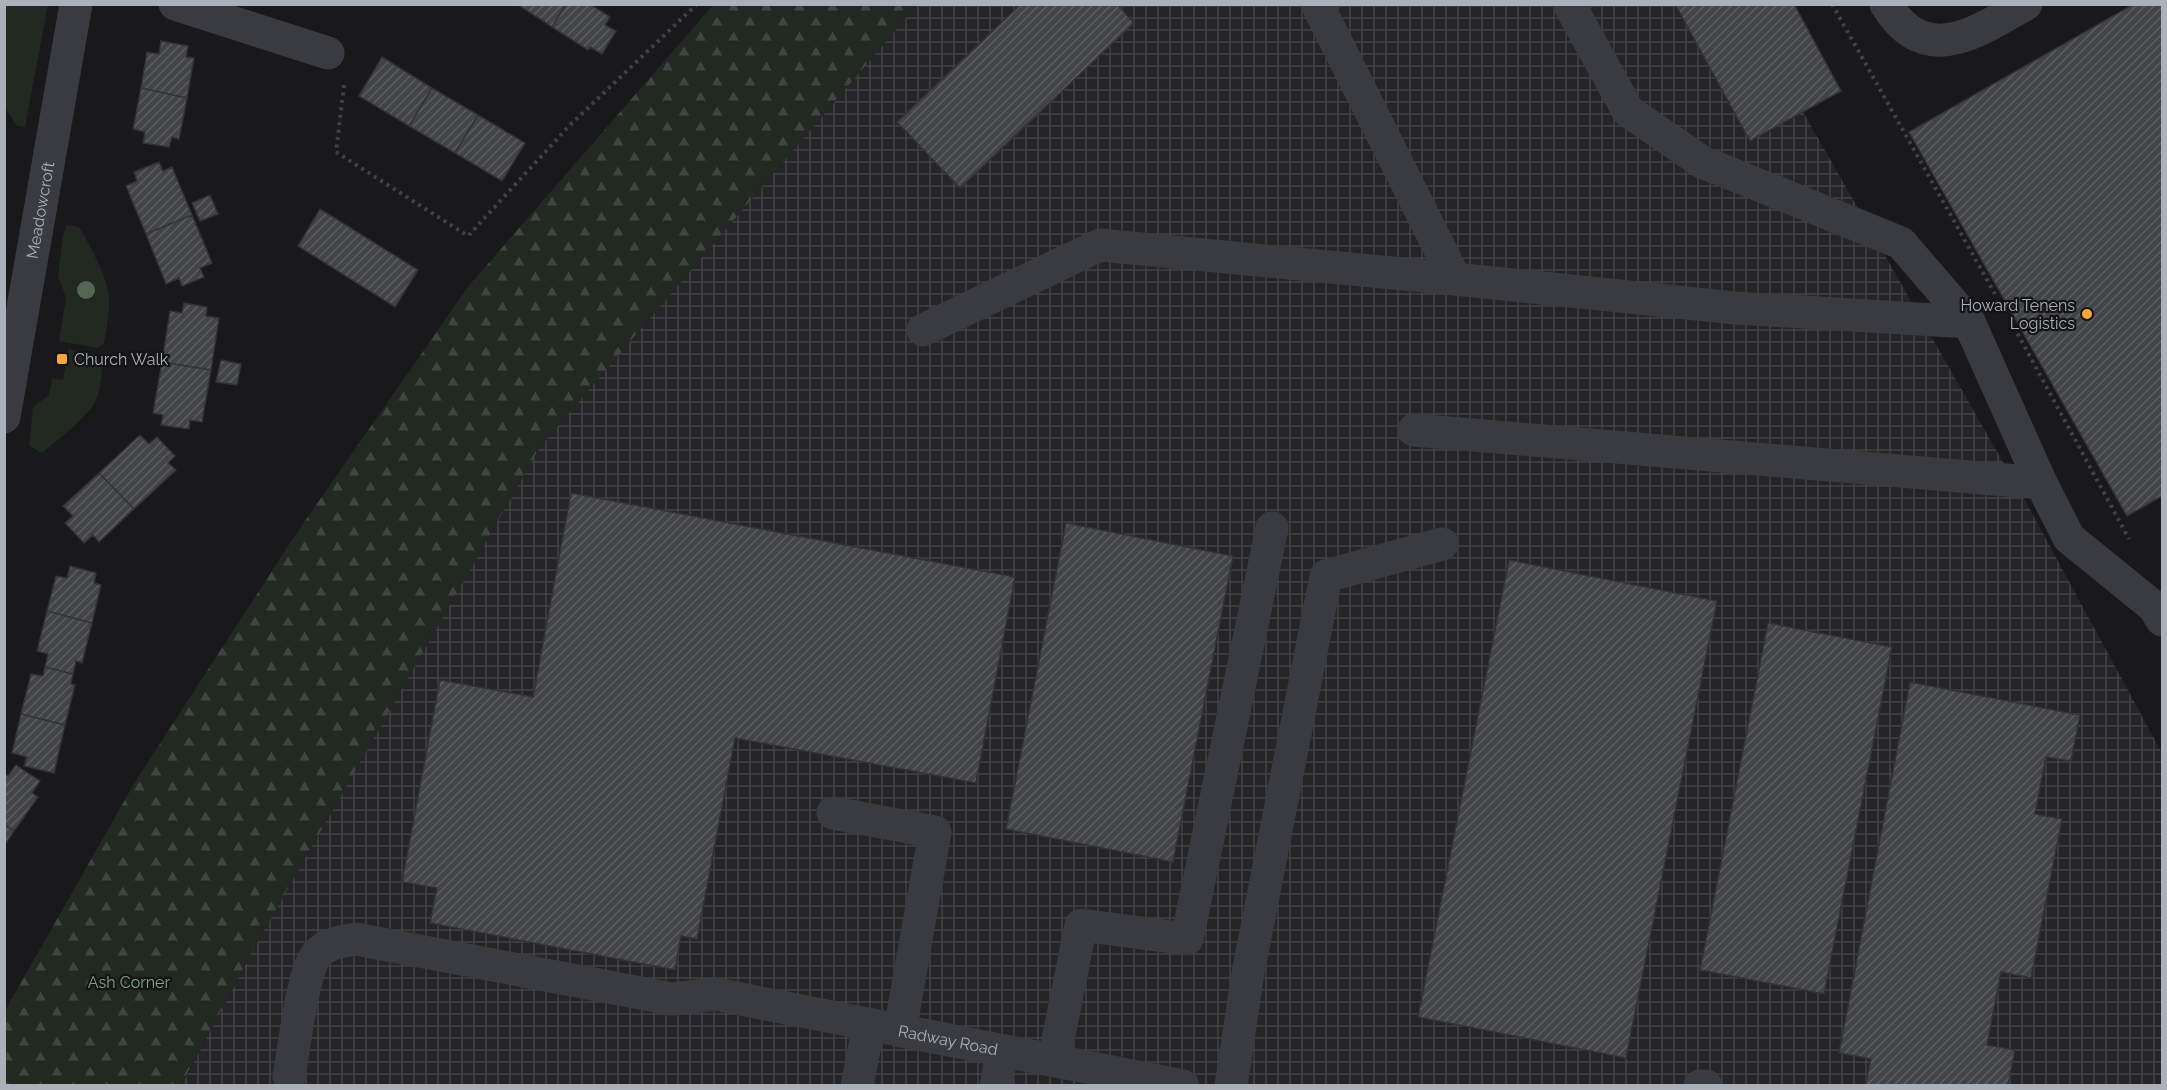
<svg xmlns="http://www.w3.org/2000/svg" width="2167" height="1090" font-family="Raleway,sans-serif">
<defs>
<pattern id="industrial-grid" width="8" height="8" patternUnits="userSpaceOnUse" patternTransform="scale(1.5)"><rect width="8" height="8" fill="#252528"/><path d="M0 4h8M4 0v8" fill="none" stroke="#424245"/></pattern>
<pattern id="forest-firs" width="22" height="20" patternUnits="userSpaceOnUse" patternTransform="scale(1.5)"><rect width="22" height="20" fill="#212921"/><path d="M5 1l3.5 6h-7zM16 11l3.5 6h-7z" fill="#3f463f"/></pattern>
<pattern id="building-hatch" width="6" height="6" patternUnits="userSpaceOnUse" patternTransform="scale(1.5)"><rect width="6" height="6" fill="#434448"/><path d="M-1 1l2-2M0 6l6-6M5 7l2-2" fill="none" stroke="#5b5d60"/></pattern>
</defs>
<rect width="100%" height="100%" fill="#19191b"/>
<path fill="url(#industrial-grid)" d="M917 5H1742L2027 504 2162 753V1085L181 1086 263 932 540 447Z"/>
<path fill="#212921" d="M4 5H48L25 127 17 126 5 108Z
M72 225 80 228 83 233C93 254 109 278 109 302 109 316 106 331 104 344L97 348 59 341 66 298 58 276 63 236 66 226Z
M68 349 96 354 103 361C101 374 101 392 94 404 85 419 56 441 42 453L29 446 33 407 49 395 52 379 63 380Z"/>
<path fill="url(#forest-firs)" d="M714 4 917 5 540 447 263 932 181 1085H5L6 1009 135 782 296 534 467 288Z"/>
<path fill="url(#building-hatch)" stroke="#333337" stroke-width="1.5" d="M517 4H566L552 27Z
M566 4H590L610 17 605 25 616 31 602 54 590 47 588 50 552 27Z
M1021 4H1117L1134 23 960 188 897 122Z
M1675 4H1794L1841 91 1750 141Z
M2134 4H2162V496L2127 516 1909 132Z
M161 41 188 46 186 57 194 58 187 98 141 88 147 52 159 54Z
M382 57 432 88 409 126 359 96Z
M141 88 187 98 179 139 172 137 169 147 143 143 145 132 133 129Z
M432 88 478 115 455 153 409 126Z
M478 115 525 143 502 181 455 153Z
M159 162 163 171 172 167 192 215 146 234 126 186 137 181 134 172Z
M210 195 218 214 200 221 192 203Z
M320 209 418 270 395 307 298 246Z
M192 215 212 263 200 268 204 277 182 286 179 278 166 284 146 234Z
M184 303 207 307 206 316 219 318 211 370 162 362 170 311 182 313Z
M221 360 241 364 237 385 216 382Z
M162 362 211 370 202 422 190 420 189 429 161 425 163 415 153 413Z
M140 435 149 444 157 437 175 456 168 463 176 470 134 509 99 473Z
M99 473 134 509 99 542 93 535 84 543 65 523 73 516 63 506Z
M571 493 1015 577 976 783 735 738 697 939 681 936 675 970 430 923 437 888 402 882 440 680 533 697Z
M1066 523 1233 556 1173 862 1006 829Z
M1509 560 1717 601 1626 1058 1418 1017Z
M70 566 96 573 94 583 101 585 92 623 47 611 56 576 67 578Z
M47 611 92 623 82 663 76 661 73 674 45 667 48 654 37 651Z
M1768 623 1892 647 1824 994 1700 970Z
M45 667 73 674 71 684 75 685 65 725 21 714 31 674 43 676Z
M1910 682 2080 715 2071 761 2046 757 2035 814 2062 819 2031 978 2001 972 1987 1045 2015 1050 2008 1086H1865L1871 1059 1839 1053Z
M21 714 65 725 54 773 24 766 27 757 12 753Z
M16 765 40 781 32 793 38 797 14 831 4 824V774L8 776Z
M4 824 14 831 4 846Z"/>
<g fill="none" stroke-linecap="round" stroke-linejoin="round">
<path stroke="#404247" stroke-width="4" stroke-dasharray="3 4.5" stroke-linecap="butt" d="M1832 4 1995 294
M344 85 336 152 468 236 568 127 697 4
M2014 327 2129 539"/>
<g stroke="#3a3b40" stroke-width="33">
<path d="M175 4 328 53"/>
<path d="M1317 4 1455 279 1735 308 1969 322"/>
<path d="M1569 4 1628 111 1702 162 1901 243 1969 322 2041 483 2069 538 2154 607 2162 620"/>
<path d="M1886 4C1925 69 1977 32 2026 4"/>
<path d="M923 330 1100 245 1455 279"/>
<path id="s1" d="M4 417 76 4"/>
<path d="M1414 430 2041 483"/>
<path d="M833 813 935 832 900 1031"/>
<path d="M1054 1060 1081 925 1187 939 1272 528"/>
<path id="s2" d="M289 1077C294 1050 302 972 317 954 327 943 343 941 356 939L672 999 715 994 1183 1086"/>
<path d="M857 1086 869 1025"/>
<path d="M996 1086 1002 1051"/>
<path d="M1231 1086 1248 973 1326 576 1442 544"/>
<path d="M1700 1086H1706"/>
</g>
</g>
<circle fill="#536754" cx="86" cy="290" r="9"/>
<g fill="#f5a837" stroke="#141416" stroke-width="2">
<circle cx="2087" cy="314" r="6"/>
<rect x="56" y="353" width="12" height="12" rx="3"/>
</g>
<g text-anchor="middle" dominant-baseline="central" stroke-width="4.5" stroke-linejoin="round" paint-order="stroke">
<g font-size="16" fill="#abb1bb" stroke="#141416">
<text stroke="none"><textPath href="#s1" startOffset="210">Meadowcroft</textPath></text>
<text stroke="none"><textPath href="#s2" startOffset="772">Radway Road</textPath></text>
</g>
<g font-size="16" fill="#abb1bb" stroke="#141416" text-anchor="end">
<text x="2075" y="305">Howard Tenens<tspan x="2075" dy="18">Logistics</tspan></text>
<text x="74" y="359" text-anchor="start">Church Walk</text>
</g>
<g font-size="16" fill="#82a682" stroke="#141416">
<text x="129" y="982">Ash Corner</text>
</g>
</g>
<rect width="2167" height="1090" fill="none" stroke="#abb1bb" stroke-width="12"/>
</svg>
